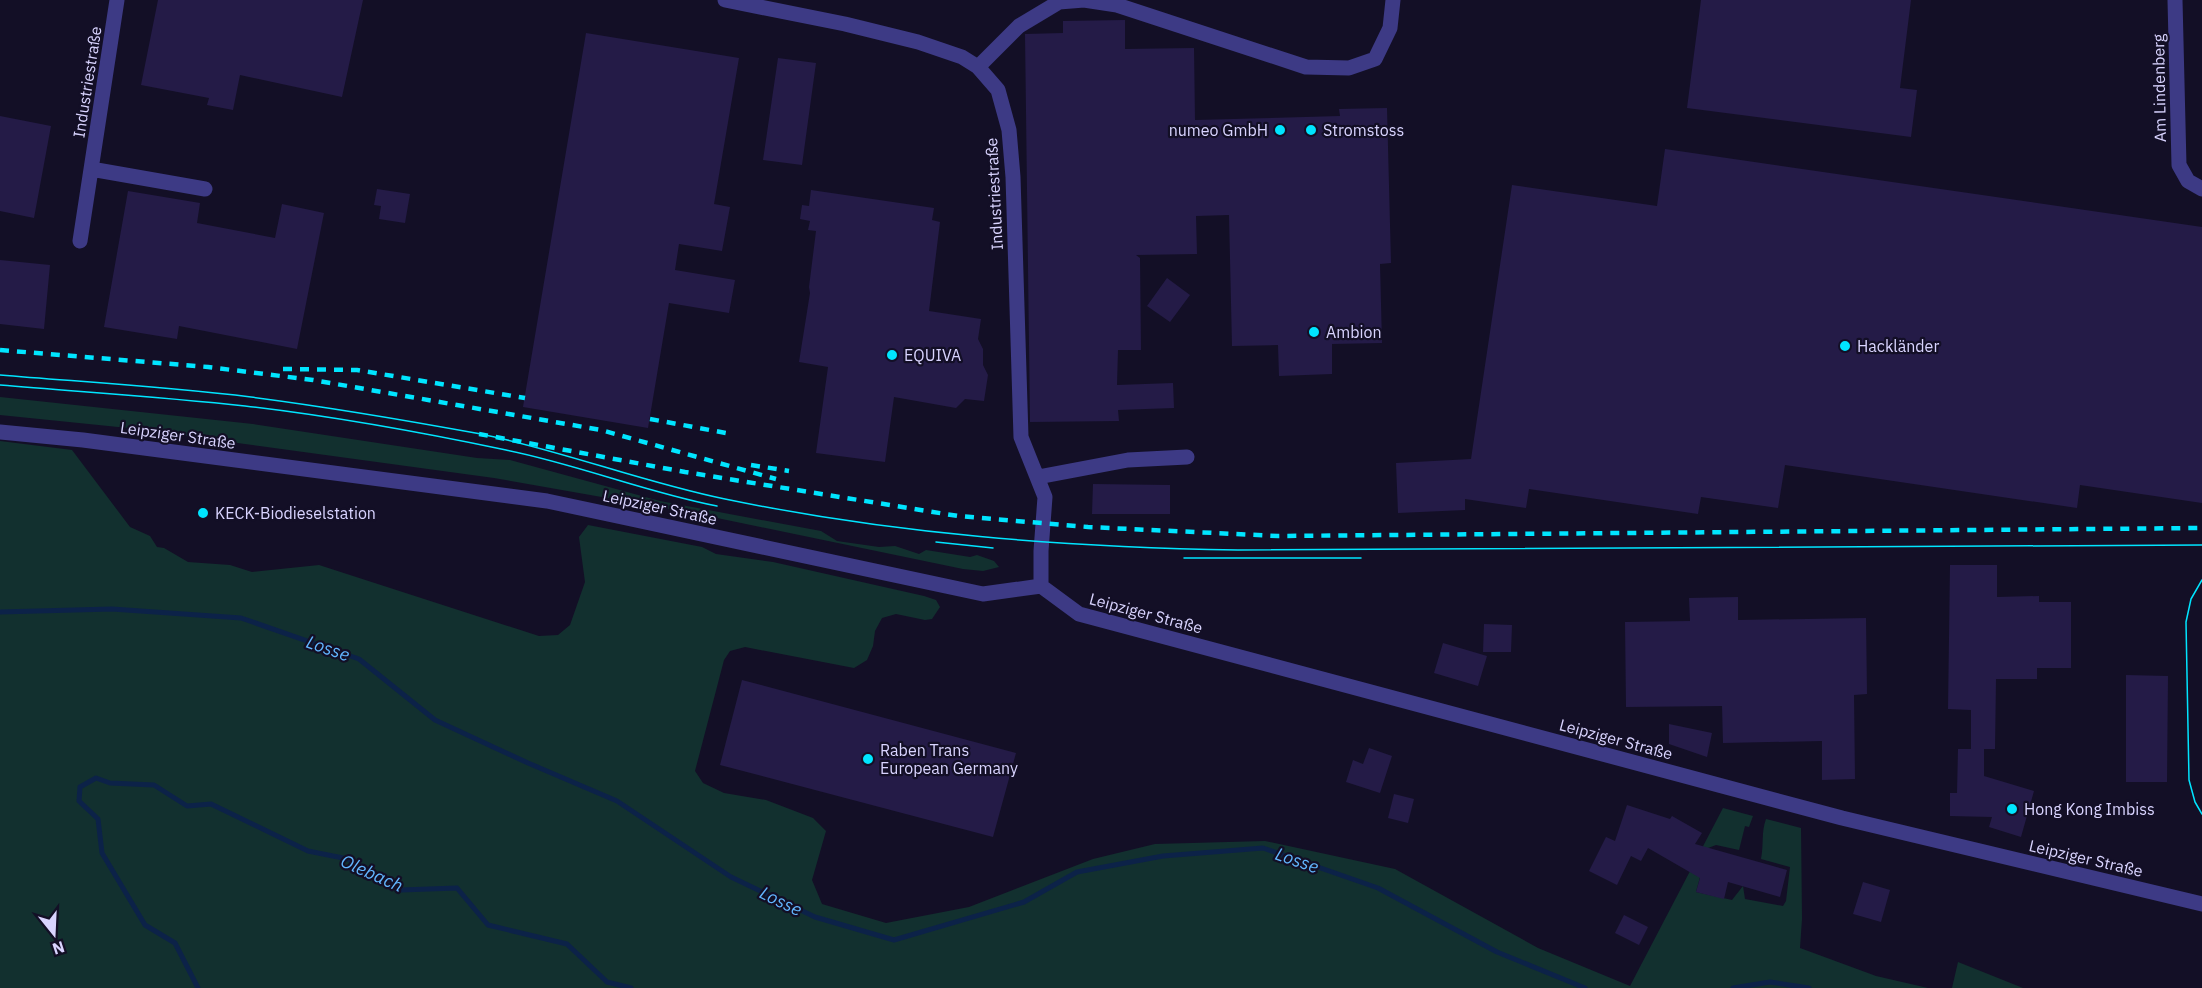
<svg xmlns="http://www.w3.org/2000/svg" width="2202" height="988" font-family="'IBM Plex Sans',sans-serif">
<rect width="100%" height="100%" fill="#130f26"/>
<path fill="#12302f" d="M0 397 253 424 477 458 510 460 660 501 821 531 837 541 879 547 895 546 919 554 926 550 970 557 977 555 994 561 999 567 983 571 963 569 698 514 494 478 128 428 0 415Z
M0 441 72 450 130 527 150 536 157 547 164 548 188 562 230 565 252 572 319 565 539 636 558 635 570 625 585 582 579 537 588 525 702 547 716 554 773 562 924 596 936 600 940 607 932 619 925 620 896 614 882 618 875 631 873 646 867 660 854 668 745 647 730 651 724 660 695 771 703 783 724 793 766 800 813 818 826 831 812 880 822 904 886 923 969 907 1093 859 1155 844 1265 841 1395 869 1538 948 1630 986 1723 808 1753 816 1749 827 1745 826 1739 850 1716 845 1708 848 1696 892 1732 900 1743 886 1745 899 1783 906 1786 901 1790 867 1761 859C1764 844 1761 833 1766 819L1801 828 1802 919 1800 948 1876 976 1928 988H0Z
M1958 962 2023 988H1952Z"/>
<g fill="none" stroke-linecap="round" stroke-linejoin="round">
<path stroke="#0c2248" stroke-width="5" d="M0 612 112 609 241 618 359 659 435 720 528 763 617 801 731 877 815 917 894 940 1024 902 1077 872 1163 856 1263 848 1378 888 1497 952 1585 988
M198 988 175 943 145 925 102 853 98 819 79 801 80 787 96 778 110 783 154 785 187 806 211 804 308 851 348 859 401 890 457 888 488 925 567 944 607 982 631 988
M1733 988 1770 982 1809 988"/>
</g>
<path fill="#241b47" d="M158 0H363L342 97 240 75 233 110 207 105 209 98 141 85Z
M1701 0H1911L1900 88 1917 90 1911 137 1687 108Z
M1125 20V49L1194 48 1195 120 1340 116 1339 109 1387 108 1391 263 1380 264 1382 343 1332 344V374L1279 376 1278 345 1232 346 1229 215 1196 216 1197 254 1136 255 1140 258 1141 350H1118L1117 385 1173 383 1174 408 1118 410 1119 421 1030 422 1025 34 1063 33V21Z
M586 33 739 58 714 204 730 207 722 251 679 244 675 270 735 280 729 313 669 303 648 428 523 407Z
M778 58 816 63 802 165 763 160Z
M0 116 51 126 34 218 0 211Z
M1665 149 2202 227V503L2080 485 2077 508 1785 465 1778 508 1701 497 1698 514 1529 489 1526 508 1465 499V510L1398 513 1396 463 1471 459 1512 185 1657 206Z
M377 189 410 194 405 223 379 219 381 206 374 205Z
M811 190 934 208 932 220 940 222 929 311 981 319 978 339 983 349V365L988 375 984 401 965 399 956 408 894 397 885 462 816 453 828 367 799 362 810 293 809 287 816 231 808 230 810 221 800 219 802 205 809 206Z
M128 191 200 203 197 223 275 238 282 204 324 213 297 349 179 326 177 339 104 327Z
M0 260 50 265 44 329 0 324Z
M1167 278 1190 295 1170 322 1147 306Z
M1093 484 1170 485V514H1092Z
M1950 565H1997V597L2039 596V602H2071V668H2037V679H1996L1995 749H1984V776L2034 791 2021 837 1989 827 1992 817 1950 816V793H1957L1958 749H1971V710L1948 709Z
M1738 597V620L1866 618 1867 694 1854 695 1855 779 1822 780V741L1723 743 1722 706 1626 707 1625 622 1690 621 1689 598Z
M1484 624 1512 625 1511 652H1483Z
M1443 643 1487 656 1478 686 1434 673Z
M2126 675 2168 676 2167 782H2126Z
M742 680 1016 753 993 837 720 765Z
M1669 724 1712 733 1707 757 1669 744Z
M1369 748 1392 756 1380 793 1346 782 1353 760 1363 764Z
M1394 794 1414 799 1408 823 1388 818Z
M1627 805 1670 819 1672 816 1702 833 1695 844 1787 870 1780 897 1728 882 1724 899 1696 892 1700 878 1648 848 1641 861 1631 856 1617 885 1589 871 1606 837 1615 841Z
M1863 882 1890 890 1881 922 1853 914Z
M1624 915 1648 927 1639 945 1615 933Z"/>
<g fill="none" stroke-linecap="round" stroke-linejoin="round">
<path stroke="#3d3a85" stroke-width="15" d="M725 0 845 24 918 42 962 57 978 67 998 90 1009 130 1013 177 1021 437 1045 497 1041 551V586
M2175 0 2179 165 2188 181 2202 189
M978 67 1019 26 1059 2 1084 0 1117 5 1306 67 1349 68 1375 59 1390 28 1393 0
M91 169 205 189
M80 241 117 0
M0 432 83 440 547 501 983 594 1041 586 1079 614 1842 818 2202 904
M1038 477 1128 460 1187 457"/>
<path stroke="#00e5ff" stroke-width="1.5" d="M0 375C84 382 168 387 251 397 328 407 405 420 481 434 564 451 642 482 725 499 894 534 1065 547 1238 550L2202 545
M0 385C82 392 164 397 245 406 332 416 420 432 506 450 577 464 645 492 717 506
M936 542 993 548
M1184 558H1361
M2202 580 2191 599 2186 622 2189 780 2195 802 2202 814"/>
<path stroke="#00e5ff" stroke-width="4.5" stroke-dasharray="9 8" stroke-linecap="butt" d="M0 350 208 367 313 380 601 430 776 479
M283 369 357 370 525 398
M650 419 726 433
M479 434 685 472 958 516 1088 527 1278 536 2202 528
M751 465 789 471"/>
</g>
<g fill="#00e5ff" stroke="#130f26" stroke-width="2">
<circle cx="1280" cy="130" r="6"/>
<circle cx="1311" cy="130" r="6"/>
<circle cx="1314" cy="332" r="6"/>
<circle cx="1845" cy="346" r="6"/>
<circle cx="892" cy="355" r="6"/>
<circle cx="203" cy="513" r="6"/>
<circle cx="868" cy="759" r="6"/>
<circle cx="2012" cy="809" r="6"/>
</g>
<g text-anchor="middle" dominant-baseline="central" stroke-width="4.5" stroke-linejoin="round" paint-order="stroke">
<g font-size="16" fill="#d9d4ff" stroke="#130f26">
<text transform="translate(87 82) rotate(-81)">Industriestraße</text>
<text transform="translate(2159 88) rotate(-91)">Am Lindenberg</text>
<text transform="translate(994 194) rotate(-93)">Industriestraße</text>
<text transform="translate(178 435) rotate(8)">Leipziger Straße</text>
<text transform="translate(660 507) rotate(12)">Leipziger Straße</text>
<text transform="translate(1146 613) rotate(15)">Leipziger Straße</text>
<text transform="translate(1616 739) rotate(15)">Leipziger Straße</text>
<text transform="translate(2086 858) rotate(13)">Leipziger Straße</text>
</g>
<g font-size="16" fill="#d9d4ff" stroke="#130f26" text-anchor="start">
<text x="1268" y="130" text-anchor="end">numeo GmbH</text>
<text x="1323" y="130">Stromstoss</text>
<text x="1326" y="332">Ambion</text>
<text x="1857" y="346">Hackländer</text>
<text x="904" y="355">EQUIVA</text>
<text x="215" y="513">KECK-Biodieselstation</text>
<text x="880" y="750">Raben Trans<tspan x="880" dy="18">European Germany</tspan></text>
<text x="2024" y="809">Hong Kong Imbiss</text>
</g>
<g font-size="18" font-style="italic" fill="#62b6ff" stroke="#130f26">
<text transform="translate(328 648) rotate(19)">Losse</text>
<text transform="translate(1297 860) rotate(19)">Losse</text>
<text transform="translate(372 873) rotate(24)">Olebach</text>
<text transform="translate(781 901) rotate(26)">Losse</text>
</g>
</g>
<g transform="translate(54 934) rotate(162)" stroke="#130f26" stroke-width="4.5" paint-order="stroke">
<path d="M0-4.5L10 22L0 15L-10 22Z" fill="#d9d4ff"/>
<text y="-9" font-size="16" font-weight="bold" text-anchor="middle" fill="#d9d4ff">N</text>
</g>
</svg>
